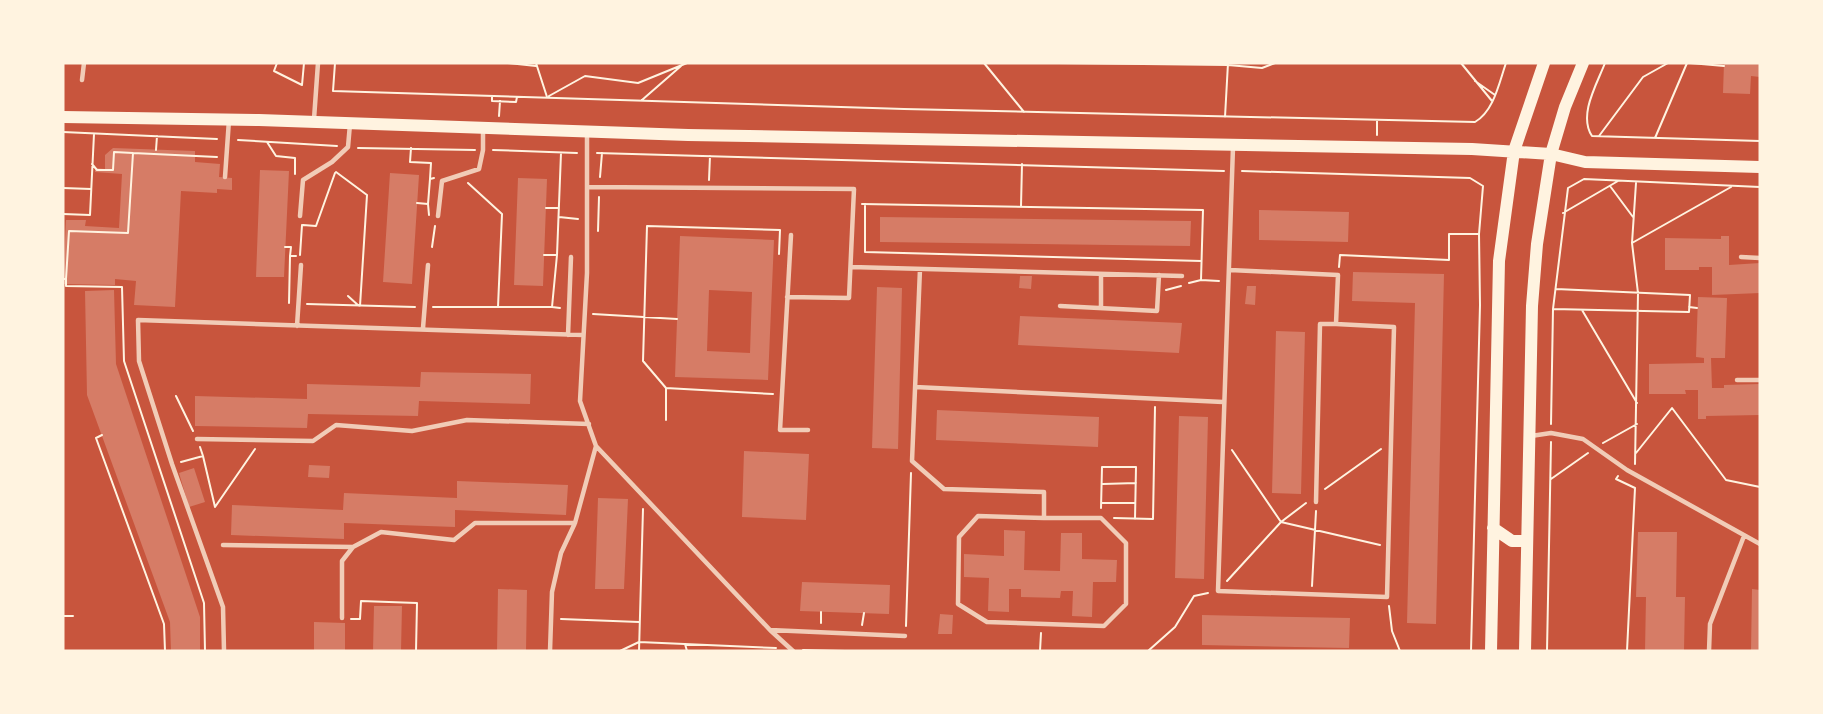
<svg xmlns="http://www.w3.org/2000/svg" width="1823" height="714" font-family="'Source Sans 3',sans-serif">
<rect width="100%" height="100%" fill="#c8553d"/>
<path fill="#d67c66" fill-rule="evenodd" d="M1724 63H1760V77L1751 76 1750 94 1723 93Z
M113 148 195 151V162L220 164 219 177 232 178V190L217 189V193L181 191 175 307 134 305 136 281 115 279V285L63 284 66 220H86L85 226 119 228 122 174 95 172V168L105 169V155Z
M260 170 289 171 284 277H256Z
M390 173 419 175 412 284 383 282Z
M518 178 547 179 543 286 514 285Z
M1259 210 1349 212 1348 242 1259 240Z
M880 217 1191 221 1190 246 880 242Z
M680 236 774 240 768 380 675 377ZM709 290 752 292 750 353 707 351Z
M1721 236H1729V265L1760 263V293L1712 295V267H1699V270H1665V238L1721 239Z
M1353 272 1444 274 1436 624 1407 623 1415 303 1352 301Z
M1020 276H1032L1031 289 1019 288Z
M1247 286H1256L1255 305 1245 304Z
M877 287 902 288 898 449 872 448Z
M114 290 116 364 200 617V651H171L170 622 87 395 85 291Z
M1698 297 1727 298 1725 358H1711L1712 388H1724V385L1760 384V415L1706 416V419H1698V390H1685L1686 394H1649V364L1704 363V358L1696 357Z
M1020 316 1182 323 1179 353 1018 345Z
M1276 331 1305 332 1301 494 1272 493Z
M421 372 531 374 530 404 419 401 418 416 308 414 307 428 195 426V396L307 399V384L420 387Z
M937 410 1099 417 1098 447 936 440Z
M1179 416 1208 417 1204 579 1175 578Z
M744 451 809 454 806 520 742 517Z
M309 465 330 466 329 478 308 477Z
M194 468 205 502 189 507 179 473Z
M457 481 568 485 566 515 455 510V527L344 523V539L231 535 232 505 343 510 344 493 457 498Z
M598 498 628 499 624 589H595Z
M1004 530 1025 531 1024 570 1060 571 1061 533H1082V559L1117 560 1116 582H1093L1092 617 1072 616 1073 591H1061L1060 598 1021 597V589H1009V612L988 611 989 578 964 577V554L1004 556Z
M1638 532H1677L1676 597H1685L1684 651H1645L1646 597H1636Z
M802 582 890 585 889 614 800 611Z
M498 589 527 590 526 651H497Z
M1752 589 1760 590V651H1751Z
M374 606H402L401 651H373Z
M940 614 953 615 952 634H938Z
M1202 615 1350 618 1349 648 1202 645Z
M314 622 345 623V651H314Z"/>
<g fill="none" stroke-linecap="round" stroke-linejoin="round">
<path stroke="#fff3e0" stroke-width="2" d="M277 63 274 71 302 85 304 63
M335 63 333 91 904 109 1475 122C1494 111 1499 83 1506 63
M508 63 536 66
M536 63 547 97
M800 63H814
M984 63 1024 112
M1058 63 1228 65 1262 68 1275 63
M1461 63 1492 101
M1605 63C1597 84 1578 115 1592 136L1760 141
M1690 63 1724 66
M1475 81 1495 95
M492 96V101L516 102 517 97
M549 96 585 76 638 83 687 63
M642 100 681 66
M499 116 500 101
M1225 117 1228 63
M63 132 217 139
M1377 135V120
M1599 136 1643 77 1668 63
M1655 138 1687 63
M238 140 337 146
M267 142 276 156 295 158V174
M358 148 475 150
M411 148 410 162 431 163 430 179 434 178
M156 150 157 136
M493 150 577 153
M597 153 1224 171
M92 164 97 170H113L114 152 133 153
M1242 171 1470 178 1483 186 1479 234 1480 305 1471 651
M336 172 367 195 360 306
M600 177 602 153
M709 180 710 156
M1610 186 1633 217
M63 188 91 189
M417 203 428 204 430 179
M428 204 429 215
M862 204 1203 210 1201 280
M865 204V252L1201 261
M1021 206 1022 164
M546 208H558
M1563 213 1618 181
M63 214 90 215 94 134
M559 217 578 219
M303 225 316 226 335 173
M598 231 599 197
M1632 243 1731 187
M285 247H291L290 256H296
M432 247 435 226
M300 255 302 225
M544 255H557L561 153
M1339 267 1340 255 1449 260V234H1479
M63 279H66V286L122 287 124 361 204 603 205 651
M66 279 69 231 128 233 133 153 217 157
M1189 283 1201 280 1219 281
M1166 290 1181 286
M348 296 359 306
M289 303 290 256
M307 304 415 307
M433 307H498L502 214 468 183
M498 307H552L557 255
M552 307 560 308
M1689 307 1697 308
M1553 309 1689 312 1690 295 1556 289
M1582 310 1637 403
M593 314 677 319
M666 388 773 394
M176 396 193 431
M666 420V388L643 361 647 226 780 230 779 254
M1551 424 1553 309 1568 188 1584 179 1760 187
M102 435 96 438 164 624 165 651
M1603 443 1637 424
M1232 450 1281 522 1380 545
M1636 453 1672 408 1726 480 1760 487
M203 456 215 507 255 449
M181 462 203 456 200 447
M1635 464 1638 293 1632 243 1636 183
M1618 476 1616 479 1635 488 1627 651
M1551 479 1588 453
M1103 484 1136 483
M1325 489 1381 449
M1102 503H1135
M1101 508 1102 467H1136L1135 519
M1114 518 1153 519 1155 407
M1227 581 1281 522 1306 503
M1312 586 1316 511
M1389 606 1392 631 1400 651
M821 612V623
M63 616H73
M351 619H360L361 601 417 603 416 651
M561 619 639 622
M862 625 864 613
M906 626 911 473
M685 644 687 651
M803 650 845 651
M620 651 639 642 776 648
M639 651 643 509
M1040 651 1041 633
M1148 651 1175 627 1194 596 1208 593
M1547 651 1551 442"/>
<path stroke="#f1ccb7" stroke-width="4.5" d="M82 80 84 63
M314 119 318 63
M587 132V273L580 401 596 446 770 630 793 651
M1233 147 1218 591 1387 597 1394 327 1336 324
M225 177 229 120
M587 187 854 189 849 298 787 297
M300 216 303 180 332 162 348 147 350 124
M438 216 442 181 479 169 483 150V129
M791 235 780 430H808
M1741 257 1760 258
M851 267 1182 276
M920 269 912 461 944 489 1044 492V518H1101L1126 543V604L1104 626 987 622 958 604 959 537 978 516 1044 518
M1230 270 1338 275 1336 324H1320L1316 502
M1060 306 1157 311 1159 275
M1101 308V274
M297 326 301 265
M423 328 428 265
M568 335 571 257
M1737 380H1760
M915 387 1223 402
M1531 436 1551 433 1583 439 1627 470 1760 544
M197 439 313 441 336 425 412 431 467 420 589 424
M223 545 353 547 381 532 454 540 475 523H575
M342 618V561L353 547
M770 630 905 636
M224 651 223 607 172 464 139 361 138 320 583 335
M550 651 552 592 561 553 575 523 596 446
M1709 651 1710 624 1744 536"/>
<path stroke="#fff3e0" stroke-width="12" d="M63 117 259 120 688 135 1472 149 1551 154 1585 162 1760 167
M1493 528 1512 541H1527
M1491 651 1499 261 1514 151 1544 63
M1525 651 1532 306 1537 244 1551 154 1565 107 1583 63"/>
</g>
<rect width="1823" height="714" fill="none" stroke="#fff3e0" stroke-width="129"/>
</svg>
